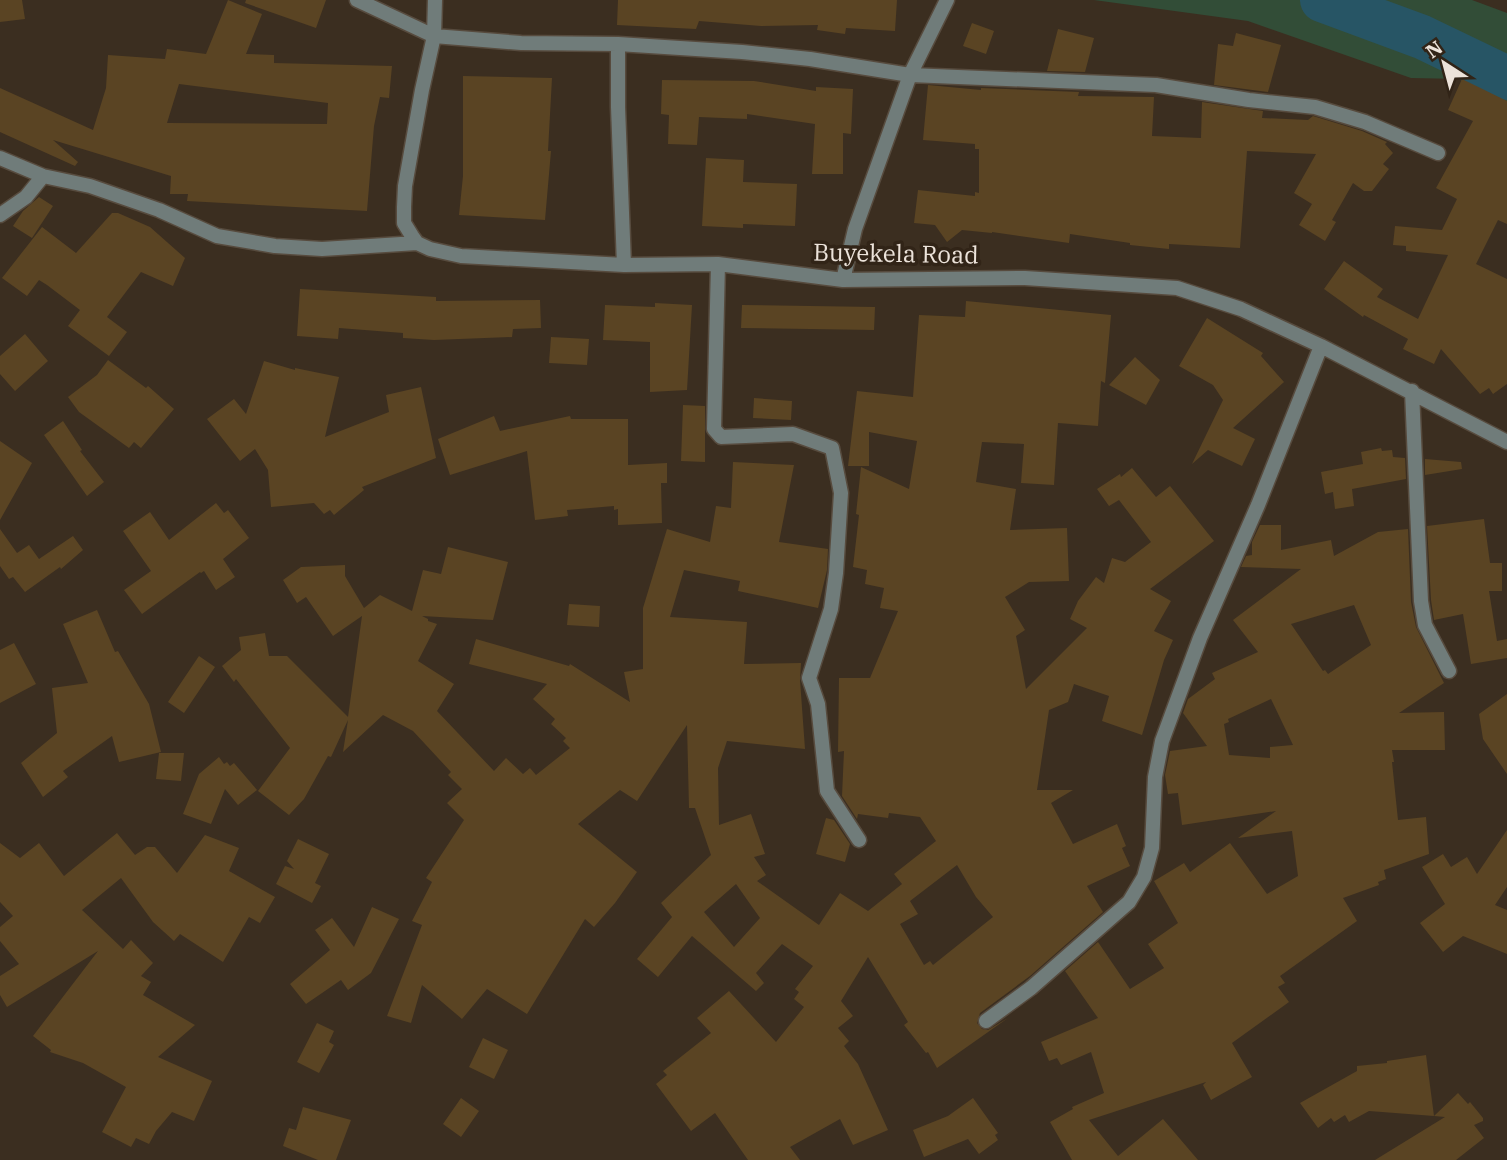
<svg xmlns="http://www.w3.org/2000/svg" width="1507" height="1160" font-family="'IBM Plex Serif',serif">
<rect width="100%" height="100%" fill="#3b2e20"/>
<path fill="#324d37" d="M1094 0H1472L1507 13V102L1462 79 1411 78 1248 21Z"/>
<g fill="none" stroke-linecap="round" stroke-linejoin="round">
<path stroke="#275565" stroke-width="44" d="M1322 0 1422 37 1507 78"/>
</g>
<path fill="#5a4423" fill-rule="evenodd" d="M0 0H22L25 19 0 22Z
M228 0 262 14 246 54 274 55V63L392 66 389 98 380 97 374 126 367 211 187 201 188 194H170L171 176 53 140 78 162 75 166 0 132V88L93 130 106 88 108 55 165 59 167 49 206 54ZM179 84 328 103 327 124 167 123Z
M246 0H326L316 28 245 3Z
M618 0H897L895 31 846 28 845 34 817 30 818 25 761 26 699 21 696 29 617 25Z
M972 23 994 31 986 54 963 46Z
M1058 29 1094 38 1085 72 1047 71Z
M1236 33 1281 45 1268 92 1214 85 1218 44 1233 46Z
M463 76 552 78 548 151H551L545 220 459 215 463 176Z
M1462 79 1507 101V224L1498 220 1476 264 1507 279V384L1493 394 1489 388 1480 394 1441 349 1434 364 1403 349 1408 339 1364 315 1363 317 1324 289 1344 261 1383 289 1377 297 1418 319 1448 255 1406 251V246L1393 245 1395 226 1442 230 1457 199 1436 188 1473 121 1448 110Z
M662 80 754 81 816 91V87L853 89 851 134 843 133V174H812L815 124 747 114V119L699 117 697 145 668 144 669 115 661 114Z
M928 85 981 90V88L1079 92 1078 96 1154 97 1152 136 1201 138 1202 102 1263 111 1262 118 1308 120 1313 116 1362 131 1387 142 1385 144 1393 153 1383 164 1389 169 1372 191H1364L1353 183 1332 220 1336 222 1325 241 1299 225 1312 204 1294 193 1316 154 1247 151 1240 248 1169 244V249L1130 245V243L1070 234 1069 243 992 232V233L962 230 947 242 935 225 914 223 918 190 975 196V192L979 193V149H975V144L923 140Z
M706 158 744 160 743 182 797 184 795 226 743 224V228L702 226Z
M39 197 53 206 32 238 13 226 23 211Z
M112 213H118L150 227 185 258 173 286 141 272 107 317 127 332 109 356 68 326 80 310 47 285 39 280 27 296 2 278 42 227 76 253Z
M300 289 436 297V301L540 300 541 328 513 329 512 337 434 340 403 338V333L339 328 338 339 297 336Z
M966 301 1111 315 1105 383 1101 381 1098 426 1058 423 1054 485 1021 483 1024 444 982 442 976 482 1016 489 1010 530 1067 528 1069 581 1029 582 1005 597 1025 630 1016 636 1026 689 1087 628 1070 619 1078 601 1096 577 1104 583 1112 558 1125 562 1151 542 1119 500 1109 506 1097 489 1120 474 1121 477 1132 468 1156 497 1170 486 1214 541 1150 589 1171 601 1154 631 1173 640 1164 660 1142 735 1102 721 1109 696 1074 684 1068 702 1049 710 1037 790H1073L1051 803 1073 844 1117 824 1126 846 1122 848 1130 866 1087 886 1103 912 1030 976 980 1013 977 1023 982 1029 988 1030 1008 1018 937 1068 928 1052 926 1053 904 1025 908 1022 868 957 841 1001 853 1016 838 1028 849 1041 844 1046 858 1064 888 1130 853 1145 840 1119 790 1147 800 1160H748L715 1113 691 1131 656 1084 667 1075 663 1071 711 1033 697 1018 729 991 776 1042 804 1007 794 999 799 992 795 989 813 966 782 944 756 973 764 983 756 991 692 936 658 977 637 959 672 917 661 903 711 855 695 808H689L687 725 637 801 620 790 578 824 637 872 615 903 594 927 585 919 527 1014 487 989 462 1019 422 985 411 1023 387 1016 422 925 412 921 432 882 426 878 464 820 447 803 462 789 448 775 451 772 413 731 383 715 343 752 348 720 331 757 328 756 304 799 289 815 258 791 290 748 236 679 234 682 222 666 241 650 239 637 265 633 269 656H287L348 717 362 616 333 636 306 597 297 603 283 580 301 567 345 565V576L364 608 380 595 412 611 423 570 441 574 448 547 508 562 493 620 422 616 428 619V621L437 624 418 661 454 684 437 711 494 771 506 758 523 774 530 768 536 775 570 748 563 741 566 738 551 724 555 719 533 699 547 684 469 664 476 639 569 666 570 664 630 702 624 672 643 669V608L667 529 710 542 716 506 731 508 733 462 794 465 779 542 828 549 827 570 818 608 738 591 740 581 684 570 670 617 747 622 744 664 801 663 800 680 805 749 727 741 718 768 719 825 751 814 765 854 754 857 766 875 757 881 819 925 840 893 868 911 902 884 894 874 936 841 920 817 889 813 888 818 858 814 857 819 842 796 844 751 838 752 839 678H870L898 611 880 608 884 588 865 584 867 570 853 567 859 515 856 514 861 467 909 489 917 441 869 432V466H848L857 391 913 397 919 315 965 317ZM957 865 976 897 993 917 933 965 930 961 924 965 900 924 918 914 910 901ZM736 884 760 918 734 947 704 912Z
M655 303 692 305 687 390 650 392V342L603 340 605 305 655 307Z
M742 305 875 307 874 330 741 328Z
M1207 318 1263 353 1261 356 1284 382 1233 428 1255 439 1242 466 1208 450 1192 464 1223 400 1213 385 1179 366Z
M25 334 48 361 15 391 0 374V356Z
M551 337 589 339 587 365 549 363Z
M1135 357 1160 380 1146 405 1109 385Z
M108 360 146 388 148 386 174 409 141 448 134 442 129 448 79 412 68 397 97 375Z
M264 361 295 370V368L339 377 325 437 389 412 386 395 421 387 436 458 362 487 364 490 334 515 330 510 324 514 314 503 271 507 268 470 255 449 240 461 207 419 234 399 246 414Z
M754 398 792 401 791 420 753 418Z
M683 405 705 406V462L681 461Z
M494 416 500 431 570 416 571 419H628V465L667 463V483H661L662 523 618 525V509L614 510V506L567 510 568 516 535 520 527 451 450 475 438 439Z
M63 421 82 450 80 451 104 482 87 496 44 435Z
M0 441 32 463 0 520Z
M1381 448 1382 451 1392 450 1393 457 1405 458 1406 479 1352 489 1354 506 1335 509 1333 492 1325 494 1321 472 1363 464 1361 452Z
M1425 459 1461 462 1462 469 1425 475Z
M216 503 224 513 228 510 249 538 223 559 235 577 216 590 204 571 201 573 200 572 142 614 124 590 151 571 123 531 150 512 169 540Z
M1484 519 1490 563H1502V591H1489L1497 641 1507 639V658L1471 664 1463 614 1434 620 1431 600 1427 526Z
M1260 525H1281V550L1331 540 1334 556 1378 532 1408 529 1411 602 1416 627 1444 683 1399 713 1444 712 1445 750H1392L1394 762H1392L1398 820 1426 817 1429 854 1384 870 1386 879 1378 882 1379 885 1343 898 1357 921 1280 976 1285 983 1278 987 1289 1002 1232 1043 1252 1077 1211 1100 1203 1085 1206 1082 1089 1120 1118 1156 1163 1119 1198 1160H1072L1050 1122 1073 1109 1072 1107 1104 1093 1091 1052 1061 1065 1057 1058 1049 1061 1041 1042 1098 1018 1065 971 1098 942 1130 989 1164 968 1148 944 1178 923 1154 881 1184 863 1190 872 1230 843 1267 894 1298 876 1292 831 1238 838 1276 811 1182 825 1178 793 1168 794 1165 775 1170 751 1207 746 1183 713 1188 699 1215 679 1212 673 1258 652 1233 620 1301 569 1241 567 1246 556 1252 555V542ZM1354 605 1371 645 1328 674 1325 670 1323 671 1291 624ZM1271 699 1293 745 1270 747V758L1229 755 1224 724 1229 722 1228 719Z
M0 529 17 553 29 545 39 559 73 536 83 550 61 569 60 567 25 592 13 577 9 579 0 566Z
M569 604 600 606 599 627 567 625Z
M97 610 115 652 118 651 149 704 161 752 119 762 112 736 63 771 68 777 43 797 21 763 57 733 52 688 88 683 63 624Z
M14 643 36 684 0 703V650Z
M199 656 215 667 184 713 168 702Z
M1507 694V774L1483 739 1479 714Z
M159 753H184L181 781 156 779Z
M219 757 224 764 227 762 230 766 234 763 257 790 238 805 225 789 211 824 183 814 199 774Z
M826 818 834 820 850 844 845 862 816 854Z
M1507 830V887L1495 905 1507 910V954L1463 936 1443 952 1420 923 1445 904 1422 867 1443 854 1451 867 1467 857 1477 874Z
M117 833 135 855 147 847H155L177 873 205 835 239 848 229 871 275 897 260 923 249 917 223 962 180 934 174 941 153 922 121 878 82 910 123 949 131 940 153 963 141 976 151 982 143 995 195 1025 158 1057 212 1081 194 1121 172 1112 156 1131 149 1144 136 1138 131 1147 102 1132 126 1087 83 1063 50 1052 51 1050 33 1036 98 951 7 1007 0 995V976L19 964 0 941V927L13 916 0 902V843L20 858 39 843 64 876Z
M298 839 329 854 315 883 321 886 312 903 276 884 285 866 294 869 287 861Z
M372 907 399 919 371 973 348 990 341 980 306 1004 290 984 330 950 315 930 332 918 354 947Z
M317 1023 334 1031 329 1042 334 1045 319 1073 297 1062Z
M483 1038 508 1050 494 1079 469 1067Z
M1426 1055 1434 1116 1369 1111 1349 1122 1345 1115 1334 1122 1331 1118 1318 1128 1300 1103 1357 1071V1066L1387 1063V1061Z
M1458 1093 1468 1104 1470 1102 1483 1118V1121L1474 1125 1484 1138 1456 1160H1375L1445 1117 1434 1116Z
M461 1098 479 1111 461 1137 443 1124Z
M973 1098 998 1133 995 1135 998 1140 979 1154 968 1139 924 1157 913 1130 948 1116Z
M303 1107 351 1120 336 1160H318L283 1146 289 1128 296 1130Z"/>
<g fill="none" stroke-linecap="round" stroke-linejoin="round">
<defs>
<path id="minor" d="M357 0 434 36 521 43 618 44 742 52 810 59 910 75 1156 85 1249 100 1315 107 1365 122 1438 153
M435 0 434 36 422 90 405 186 404 207V223L412 236 417 243 430 249 461 256 624 265 718 264 843 280 1025 278 1177 288 1241 309 1321 346 1507 442
M618 44V107L624 265
M0 158 43 176 90 186 159 210 217 236 275 246 322 249 417 243
M0 215 26 197 43 176
M718 264 714 429 721 437 793 434 832 448 841 493 836 573 831 609 809 678 818 704 827 791 859 840
M843 280 855 229 910 75 947 0
M1412 391 1421 601 1425 625 1449 671
M986 1021 1031 988 1129 902 1144 877 1152 848 1155 777 1162 741 1200 638 1258 505 1321 346"/>
</defs>
<use href="#minor" stroke="#574b3e" stroke-width="17"/>
<use href="#minor" stroke="#707c7a" stroke-width="14"/>
</g>
<g text-anchor="middle" dominant-baseline="central" stroke-width="7" stroke-linejoin="round" paint-order="stroke">
<g font-size="24" fill="#ece3da" stroke="#312417">
<text transform="translate(896 253) rotate(1)">Buyekela Road</text>
</g>
</g>
<g transform="translate(1444 63) rotate(324)" stroke="#312417" stroke-width="5" paint-order="stroke">
<path d="M0-5L12 26L0 18L-12 26Z" fill="#ece3da"/>
<text y="-10" font-size="19" font-weight="bold" text-anchor="middle" fill="#ece3da">N</text>
</g>
</svg>
